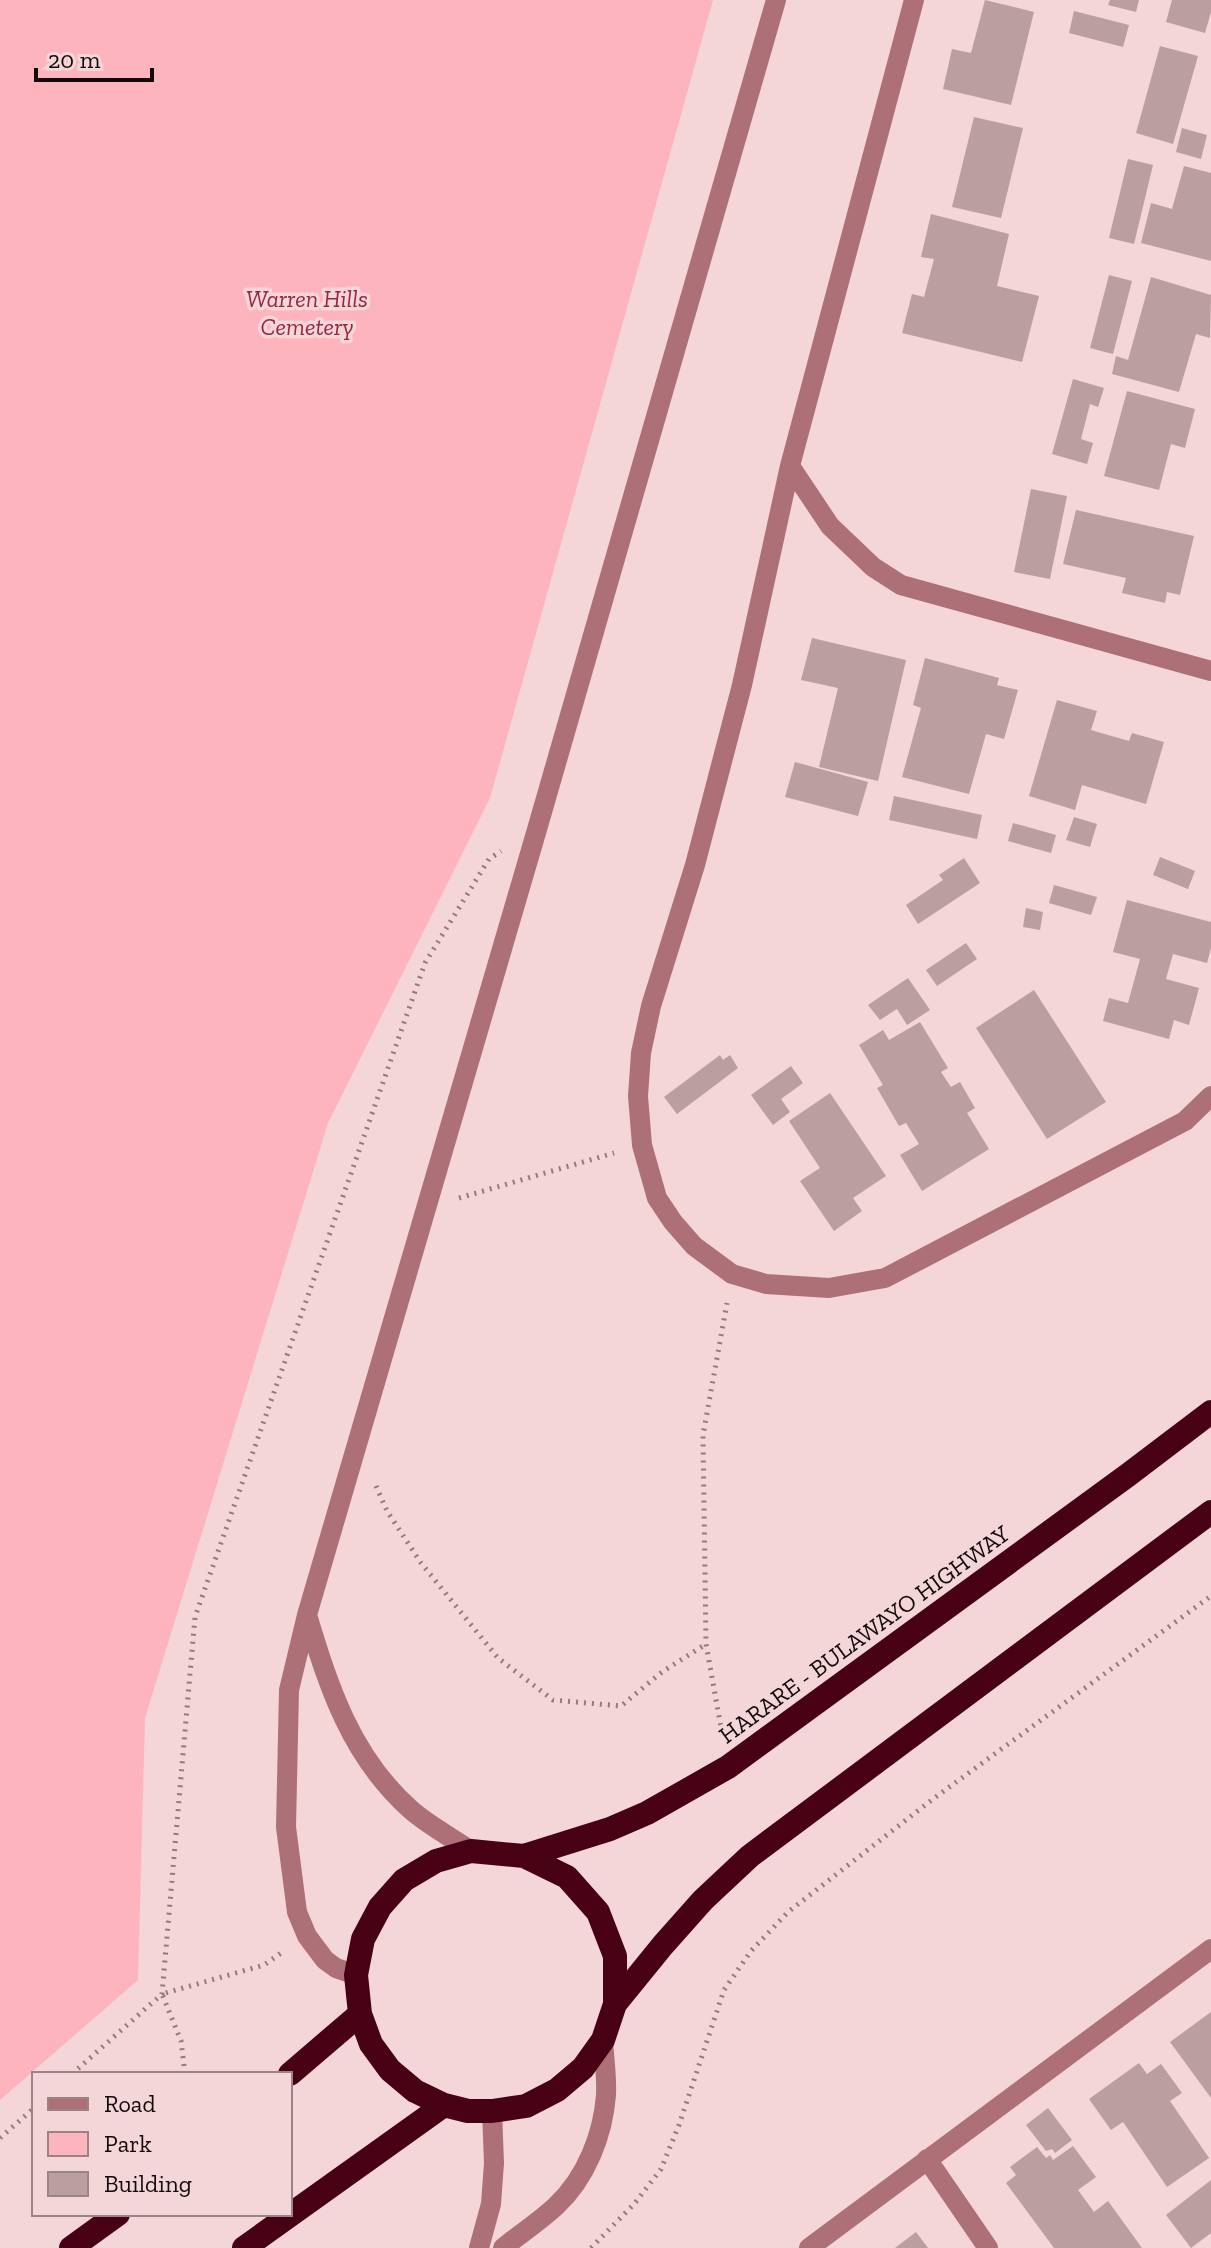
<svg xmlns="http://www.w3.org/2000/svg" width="1211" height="2248" font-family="'Zilla Slab',serif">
<rect width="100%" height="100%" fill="#f4d6d9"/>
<path fill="#fdb4bc" d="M0 0H713L490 798 328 1123 145 1718 138 1980 0 2100Z"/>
<path fill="#ba9ea0" d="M985 0 1034 12 1011 105 943 89 952 49 971 53Z
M1110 0H1139L1136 12 1108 5Z
M1172 0H1211V12L1205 33 1166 22Z
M1074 11 1129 25 1123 47 1069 33Z
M1160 46 1198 56 1173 144 1136 133Z
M974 117 1023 128 1001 218 952 207Z
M1182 128 1207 135 1201 159 1176 152Z
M1128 159 1153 165 1134 244 1109 238Z
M1184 166 1211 173V261L1141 243 1151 203 1172 209Z
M931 214 1009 234 997 286 1039 296 1022 362 902 333 912 294 924 297 934 259 921 257Z
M1109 275 1132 281 1113 354 1090 348Z
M1151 277 1211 295 1210 338 1196 334 1179 392 1112 374 1116 356 1128 360Z
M1073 379 1104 388 1098 407 1090 404 1081 439 1093 443 1087 464 1052 454Z
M1127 391 1195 409 1185 448 1171 444 1159 490 1104 476Z
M1031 489 1067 496 1050 579 1014 572Z
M1076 510 1194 536 1180 595 1167 592 1165 603 1122 593 1126 578 1063 564Z
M812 638 906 660 878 781 819 767 838 688 801 680Z
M925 658 999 678 997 685 1018 690 1004 739 986 734 969 794 902 777 921 708 913 705Z
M1057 700 1097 711 1091 730 1129 741 1132 733 1164 742 1146 804 1082 785 1075 810 1029 796Z
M795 762 868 782 858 816 785 797Z
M894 796 982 815 977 839 889 820Z
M1074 817 1097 824 1090 847 1066 840Z
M1013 823 1056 835 1051 853 1008 841Z
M1160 857 1195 871 1188 889 1153 875Z
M964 858 980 883 918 924 906 905 943 880 939 875Z
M1054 885 1097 897 1091 915 1049 903Z
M1127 900 1211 922V948L1207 963 1173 954 1166 979 1199 988 1189 1025 1174 1020 1169 1039 1103 1021 1109 998 1128 1003 1140 959 1113 952Z
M1026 908 1043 912 1040 930 1023 927Z
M966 943 977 959 937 986 926 970Z
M908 978 930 1010 907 1025 897 1009 880 1020 868 1005Z
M1034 990 1106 1102 1047 1139 976 1028Z
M920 1022 948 1068 941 1072 951 1087 960 1082 975 1108 967 1113 989 1149 922 1191 900 1155 919 1144 906 1123 899 1126 877 1088 883 1085 859 1045 883 1030 889 1040Z
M720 1055 723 1060 730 1055 738 1068 677 1114 664 1097Z
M791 1066 803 1083 781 1099 790 1112 773 1125 751 1095Z
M830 1093 886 1176 853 1198 862 1211 834 1231 800 1181 820 1168 789 1121Z
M1211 2012V2098L1170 2042Z
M1139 2063 1147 2074 1161 2064 1182 2093 1170 2101 1209 2158 1167 2187 1123 2122 1111 2130 1089 2099Z
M1048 2108 1072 2140 1055 2153 1052 2149 1046 2151 1026 2125Z
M1073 2146 1096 2177 1078 2190 1094 2212 1108 2201 1142 2248H1054L1006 2183 1016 2175 1010 2167 1037 2147 1046 2158 1050 2155 1053 2160Z
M1211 2180V2233L1191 2248 1166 2215Z
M916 2232 928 2248H895Z"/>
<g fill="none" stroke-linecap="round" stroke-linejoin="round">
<path stroke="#907c7e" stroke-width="5" stroke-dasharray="2 6" stroke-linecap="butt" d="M459 1198 614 1153
M376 1486 387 1511 421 1563 498 1658 553 1700 621 1706 662 1672 706 1644
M722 1733 706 1644 703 1435 727 1303
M72 2074 162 1994 195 1617 425 963 489 859 501 851
M185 2074 181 2041 162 1994 264 1965 284 1951
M0 2138 34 2108
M591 2248 635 2203 661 2169 679 2125 724 1990 751 1951 788 1912 933 1799 1211 1596"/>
<path stroke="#ad7077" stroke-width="20" d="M914 0 790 466 830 526 873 567 901 585 1211 671
M790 466 742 685 695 865 651 1006 641 1053 638 1096 642 1145 657 1198 673 1222 694 1246 732 1274 766 1284 829 1288 885 1278 1185 1121 1211 1096
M307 1615C329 1688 351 1756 410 1809 428 1825 451 1837 471 1851
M356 1975 336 1968 325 1960 307 1936 297 1912 286 1827 289 1690 307 1615 538 826 776 0
M927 2159 988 2248
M479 2248 491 2204 494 2163 492 2111
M503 2248C520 2234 540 2221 556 2206 586 2178 603 2135 606 2095 607 2077 604 2058 603 2040
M809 2248 1211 1949"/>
<path stroke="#480015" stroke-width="24" d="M524 1856 610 1829 647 1813 728 1767 1128 1475 1211 1412
M615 2004V1956L598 1912 567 1877 524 1856 471 1851 436 1861 404 1880 380 1907 363 1939 356 1975 360 2014 371 2044 390 2070 415 2091 444 2105 468 2111H492L526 2106 557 2090 583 2068 603 2040 615 2004 663 1945 703 1900 750 1856 1211 1512
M290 2074 360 2014
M71 2248 118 2214
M244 2248 444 2105"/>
</g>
<g text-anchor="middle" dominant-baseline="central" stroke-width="7" stroke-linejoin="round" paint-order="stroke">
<g font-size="24" font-style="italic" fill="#952841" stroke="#f4d6d9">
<text x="307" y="298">Warren Hills<tspan x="307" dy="28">Cemetery</tspan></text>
</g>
<g font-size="24" fill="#130a0b" stroke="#f4d6d9">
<text transform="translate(864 1634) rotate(-36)">HARARE - BULAWAYO HIGHWAY</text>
</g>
</g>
<rect x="32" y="2072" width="260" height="144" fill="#f4d6d9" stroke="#9a8487" stroke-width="2"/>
<rect x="48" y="2098" width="40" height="12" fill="#ad7077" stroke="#9a8487" stroke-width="2"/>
<text x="104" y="2112" font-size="24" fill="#130a0b">Road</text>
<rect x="48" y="2132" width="40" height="24" fill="#fdb4bc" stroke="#9a8487" stroke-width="2"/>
<text x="104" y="2152" font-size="24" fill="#130a0b">Park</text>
<rect x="48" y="2172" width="40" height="24" fill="#ba9ea0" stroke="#9a8487" stroke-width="2"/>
<text x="104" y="2192" font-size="24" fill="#130a0b">Building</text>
<path d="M36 68v12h116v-12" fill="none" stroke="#130a0b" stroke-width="4"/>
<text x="48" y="68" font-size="24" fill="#130a0b" stroke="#f4d6d9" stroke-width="6" paint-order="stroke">20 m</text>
</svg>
